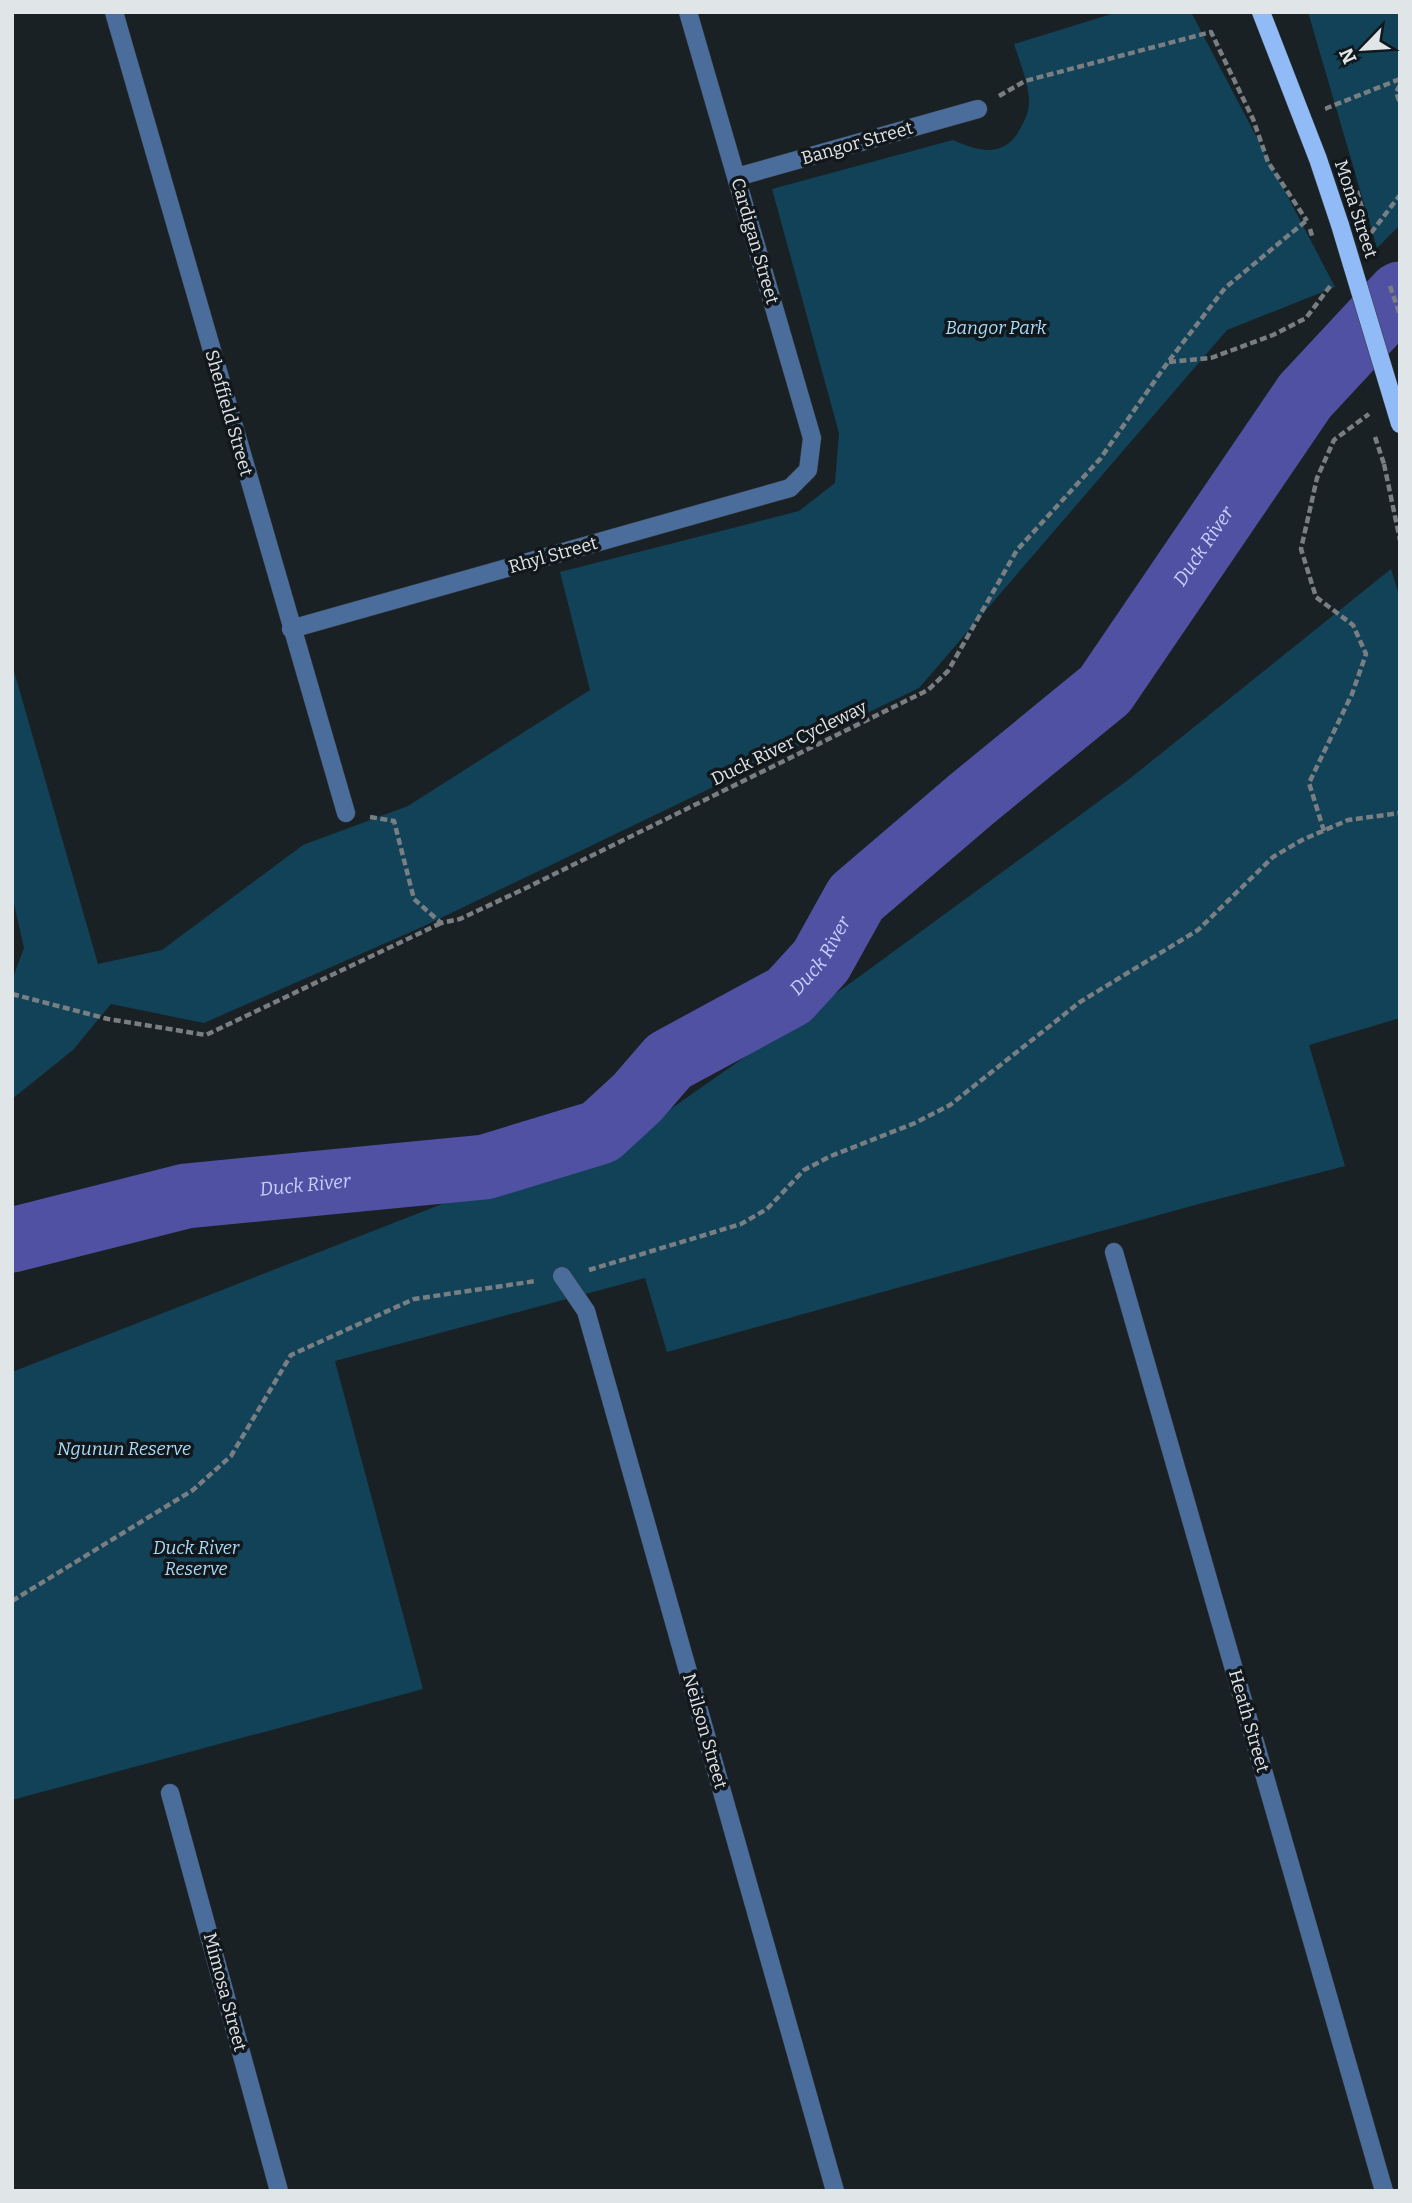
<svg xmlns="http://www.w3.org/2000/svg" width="1412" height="2203" font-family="Bitter,serif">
<rect width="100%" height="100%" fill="#1a2125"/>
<path fill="#114258" d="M1118 12H1191L1335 287 1227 330 919 688 422 927 204 1023 111 1004 73 1050 12 1099V980L24 948 12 895V664L98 964 162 950 303 845 408 806 590 690 560 572 799 511 835 483 839 433 772 189 953 140C978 151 1004 159 1020 129 1024 122 1029 112 1029 103 1030 87 1019 60 1014 44Z
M1308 12H1400V225L1377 248Z
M1391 569 1400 598V1018L1309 1045 1345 1166 1195 1205 667 1352 645 1278 335 1361 423 1689 12 1800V1372L652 1122 856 979 1128 780Z"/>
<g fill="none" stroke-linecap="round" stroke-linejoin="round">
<path stroke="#5051a3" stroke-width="65" id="s1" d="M12 1240 186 1196 485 1167 600 1132 637 1098 669 1061 789 996 821 961 856 898 973 798 1105 690 1305 396 1400 294"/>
<defs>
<path id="minor" d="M114 12 346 813
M737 177 978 109
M291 629 790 488 808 470 812 438 688 12
M1114 1252 1384 2191
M562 1276 586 1311 835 2191
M170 1793 279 2191"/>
<path id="major" d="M1261 12 1318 159 1340 225"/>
</defs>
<use href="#minor" stroke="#363c40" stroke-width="19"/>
<use href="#major" stroke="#363c40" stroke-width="19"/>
<path stroke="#787e81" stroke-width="4.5" stroke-dasharray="7 3.5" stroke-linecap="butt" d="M1400 85 1396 92 1400 103
M999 96 1025 81 1211 32 1253 119 1268 162 1307 221
M1328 110 1327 108 1400 79
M1310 229 1313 239
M1371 233 1400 195
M1169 362 1211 358 1273 335 1306 318 1331 285
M1384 464 1400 540
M370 817 394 821 414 899 441 923 460 919 526 888 928 690 948 671 1017 550 1100 459 1168 362 1225 288 1307 220
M1324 831 1309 783 1352 694 1366 654 1353 625 1316 597 1301 549 1317 478 1334 440 1369 414
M12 994 108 1019 206 1035 441 923
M589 1270 741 1224 767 1209 804 1170 831 1156 915 1123 950 1105 1080 1002 1198 930 1273 857 1302 840 1348 820 1400 813
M12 1601 193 1490 231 1456 291 1355 414 1299 536 1281"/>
<use href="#minor" stroke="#4a6d9c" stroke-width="18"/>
<use href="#major" stroke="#90bbf6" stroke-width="18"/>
<defs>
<path id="major-bridge" d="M1340 225 1400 424"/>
</defs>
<use href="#major-bridge" stroke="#363c40" stroke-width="19" stroke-linecap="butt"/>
<path stroke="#787e81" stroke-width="4.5" stroke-dasharray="7 3.5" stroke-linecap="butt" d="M1357 191 1362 208
M1390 286 1400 315
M1375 437 1384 464"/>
<use href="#major-bridge" stroke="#90bbf6" stroke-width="18"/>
</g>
<g text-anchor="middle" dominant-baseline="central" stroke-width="7" stroke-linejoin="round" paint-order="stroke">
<g font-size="18" fill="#e0e5e8" stroke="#11171b">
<text transform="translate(857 143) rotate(-16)">Bangor Street</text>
<text transform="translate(1356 209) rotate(72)">Mona Street</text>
<text transform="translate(755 241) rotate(74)">Cardigan Street</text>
<text transform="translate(229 413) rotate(74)">Sheffield Street</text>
<text transform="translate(553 555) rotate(-16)">Rhyl Street</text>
<text transform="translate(789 743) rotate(-26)">Duck River Cycleway</text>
<text transform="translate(1249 1721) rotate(74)">Heath Street</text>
<text transform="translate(705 1731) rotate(74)">Neilson Street</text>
<text transform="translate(225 1992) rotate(75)">Mimosa Street</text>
</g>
<g font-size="18" font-style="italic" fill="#aadbf7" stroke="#11171b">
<text x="996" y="328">Bangor Park</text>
<text x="124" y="1449">Ngunun Reserve</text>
<text x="196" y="1548">Duck River<tspan x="196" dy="21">Reserve</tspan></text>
</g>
<g font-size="19" font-style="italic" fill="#cacffd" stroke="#11171b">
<text stroke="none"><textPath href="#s1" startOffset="1454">Duck River</textPath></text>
<text stroke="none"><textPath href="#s1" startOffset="887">Duck River</textPath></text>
<text stroke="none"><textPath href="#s1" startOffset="299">Duck River</textPath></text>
</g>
</g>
<rect width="1412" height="2203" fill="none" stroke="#e0e5e8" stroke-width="28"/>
<g transform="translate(1363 49) rotate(245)" stroke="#11171b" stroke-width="5" paint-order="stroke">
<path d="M0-5L12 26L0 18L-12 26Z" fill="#e0e5e8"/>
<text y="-10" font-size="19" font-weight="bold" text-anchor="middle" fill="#e0e5e8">N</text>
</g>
</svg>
